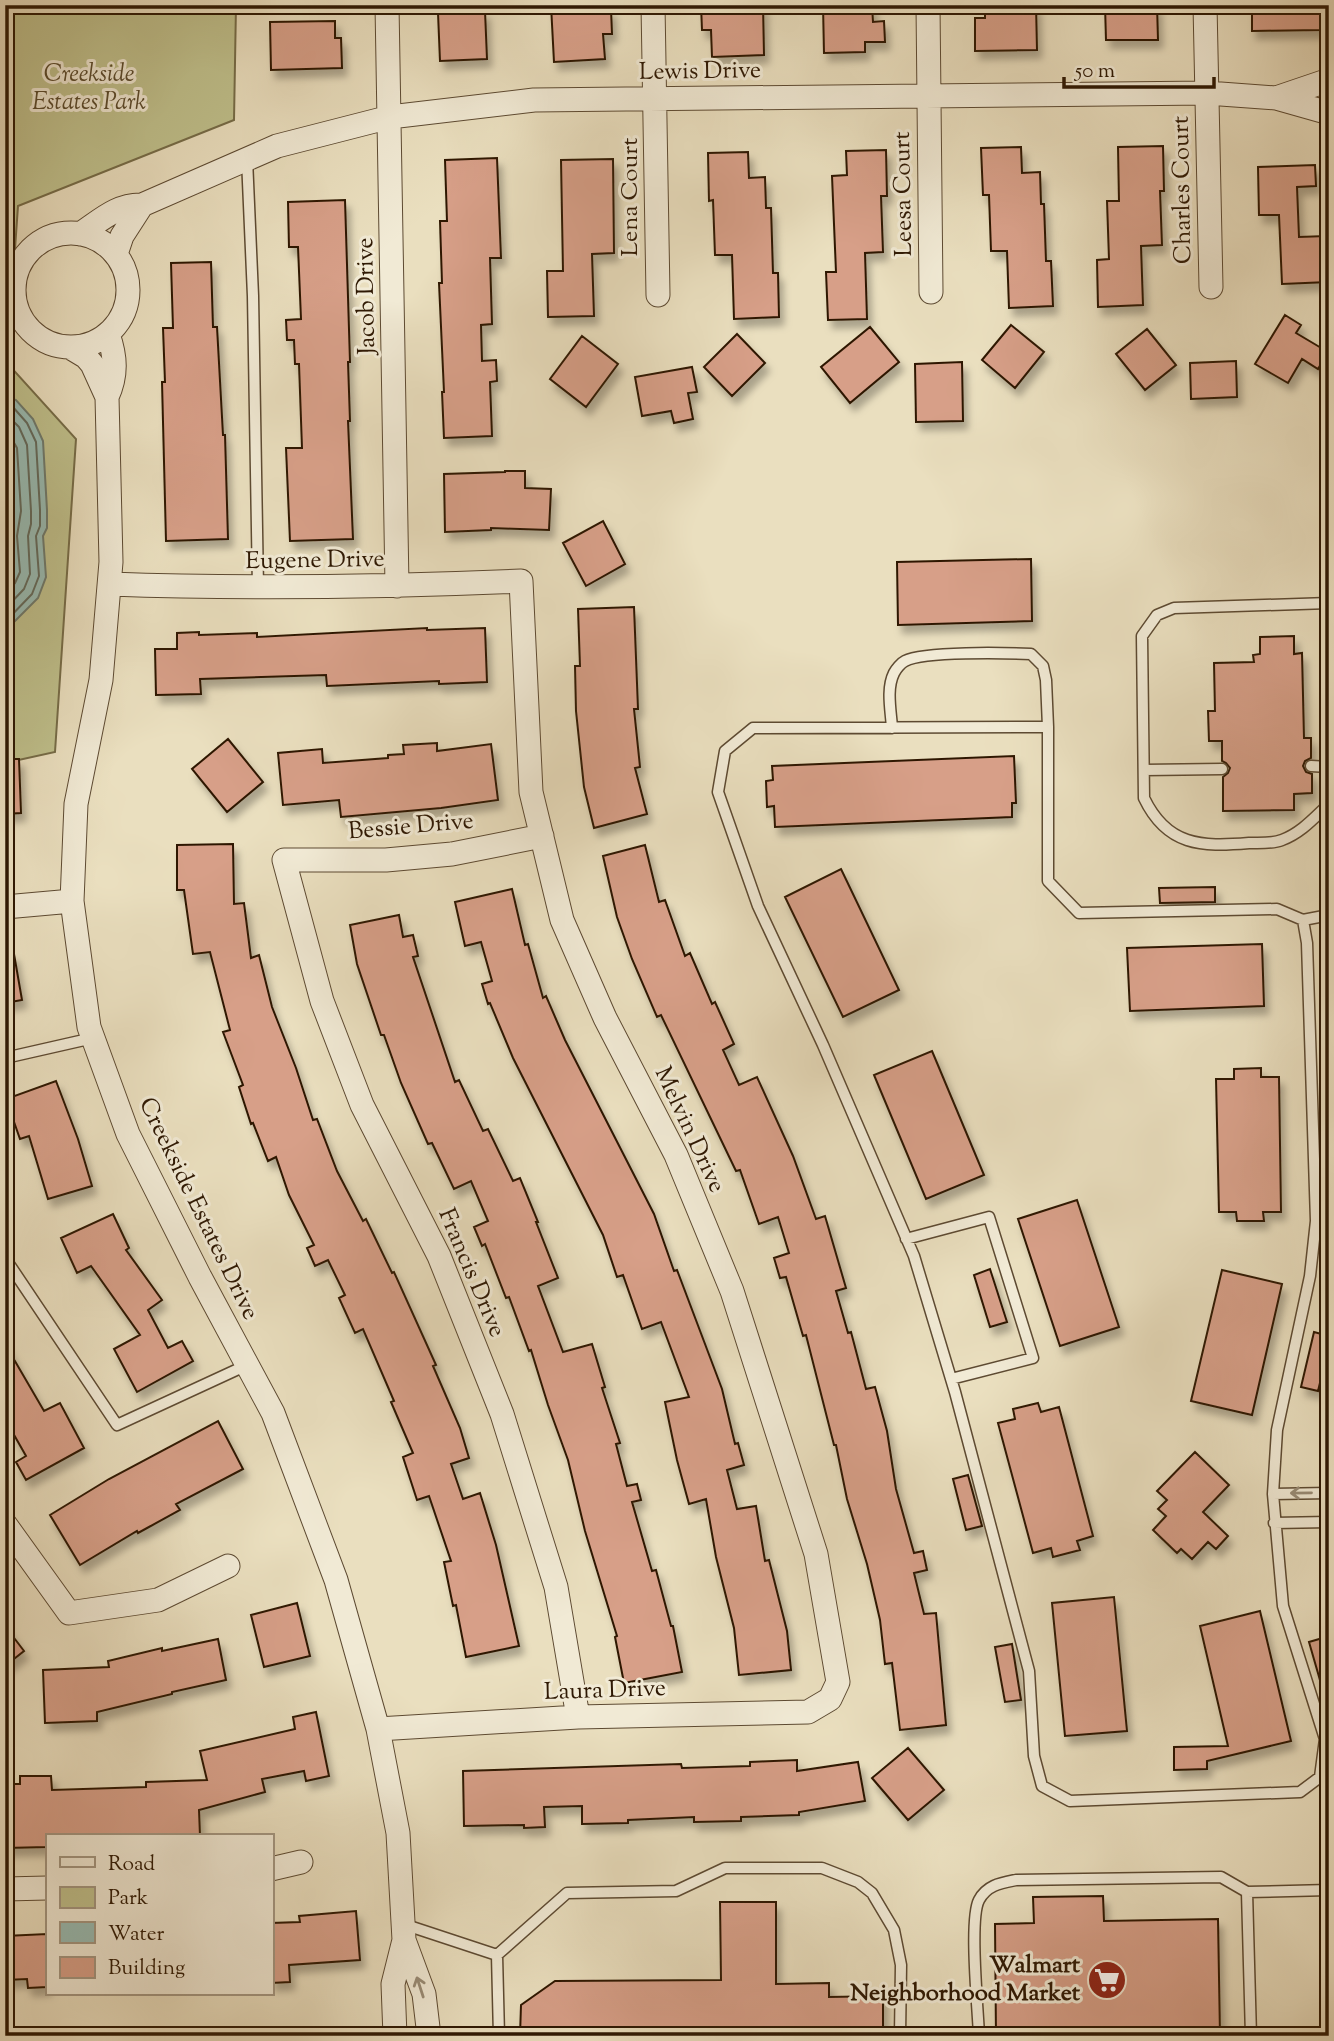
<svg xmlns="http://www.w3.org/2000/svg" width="1334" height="2041" font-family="'Sorts Mill Goudy',serif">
<defs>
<filter id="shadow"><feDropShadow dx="4.5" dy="8" stdDeviation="3.5" flood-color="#0004"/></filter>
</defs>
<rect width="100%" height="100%" fill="#eadfbf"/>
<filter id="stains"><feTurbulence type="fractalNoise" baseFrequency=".00286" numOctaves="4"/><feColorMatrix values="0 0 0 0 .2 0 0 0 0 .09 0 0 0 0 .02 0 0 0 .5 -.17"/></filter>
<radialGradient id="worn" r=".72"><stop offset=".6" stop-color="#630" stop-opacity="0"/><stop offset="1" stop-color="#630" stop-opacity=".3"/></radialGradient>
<path fill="#bfc08c" stroke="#766c48" stroke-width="2" d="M5 5H236L234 120 18 206 7 363 76 439 55 752 5 763Z"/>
<path fill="#98bcb4" stroke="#6e7a6d" stroke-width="2" d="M5 396 16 400 33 419 43 441 47 510V528L43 536 46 577 38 598 5 631Z"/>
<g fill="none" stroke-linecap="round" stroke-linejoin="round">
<path stroke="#636a5c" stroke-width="2" d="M5 403 12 406 27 423 36 442 40 510V526L36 536 39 576 32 594 5 622
M5 413 19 427 27 445 31 511V524L28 536 30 574 24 589 5 609
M5 427 17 448 21 511 17 536 20 572 15 583 5 594"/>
</g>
<path fill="#d79f88" stroke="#2e1803" stroke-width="2" filter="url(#shadow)" d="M551 5H575V11L611 9 612 34H603L605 59 554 62Z
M701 5H763L764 55 712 57 711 30H702Z
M823 5H872L873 22 884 21 885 42H865V52L824 53Z
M985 5H1036L1037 50 975 51V18H985Z
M1105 5H1157L1158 40H1106Z
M1252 5H1321V30L1252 31Z
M485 11 487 59 440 61 438 13Z
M335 21V38H341L342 68 271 70 270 22Z
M1163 146 1164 191H1160L1162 245 1141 246 1143 305 1098 307 1097 260 1109 259 1107 201H1119L1118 147Z
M1021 147 1022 173 1040 172 1041 204H1044L1046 261H1051L1053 306 1009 308 1007 251H991L989 195H983L981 148Z
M886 150 887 196H881L883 252 865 253 867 319 828 320 826 272H836L832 176 847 175 846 151Z
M748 152 749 178 765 177 766 208H771L773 273H778L779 317 734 319 732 255H715L713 200 709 201 708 153Z
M497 158 501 258H490L492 324 481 325 482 361 496 360 497 381 490 382 492 436 444 438 442 392H444L439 283H442L440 221H447L445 160Z
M613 159 614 253 592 254 594 316 548 317 547 271H563L561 160Z
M1315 165 1316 186 1297 187 1299 237 1326 236 1328 282 1282 284 1279 215H1259L1258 167Z
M345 200 350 362H348L350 421H348L353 539 290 541 286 448H302L299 364H295L294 340H287L286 320 301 319 298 247H289L288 202Z
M211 262 213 327H217L223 435H225L228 539 166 541 162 382H165L163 328H173L171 263Z
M1285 315 1301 325 1296 333 1328 352 1318 369 1302 359 1288 383 1255 364Z
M1011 325 1044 352 1015 388 982 360Z
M870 327 899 362 850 403 821 367Z
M1147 329 1176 365 1145 390 1116 354Z
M737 334 765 363 732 396 704 367Z
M582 336 618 364 586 407 550 379Z
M1236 361 1237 397 1191 399 1190 363Z
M962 362 963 421 916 422 915 364Z
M692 367 697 392 688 393 693 419 674 423 671 411 642 416 635 377Z
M505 471H525V488L551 489 549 530 491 528V530L445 532 444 474 505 472Z
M603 521 625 564 586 586 563 543Z
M1031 559 1032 621 898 625 897 562Z
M634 607 638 709H634L640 767 635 768 647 814 594 828 584 787 576 711 575 666H580L578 609Z
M427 628V630L485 628 487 682 439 684V681L327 686 326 675 200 679 201 694 156 695 155 649H177V633L199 632V635L257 633V637Z
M1294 636V654L1302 653 1304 738H1311V758L1305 761 1303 766 1306 772 1312 774V793L1294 794V810L1223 811V777L1228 773 1230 768 1226 763 1222 761V741H1209L1208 711H1215L1214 663 1254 662 1253 655 1260 654V637Z
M228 739 263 782 227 812 192 769Z
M437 743V751L491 744 498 800 441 808 341 817 339 800 283 805 278 753 322 749 323 763 388 758V755L404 754 403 745Z
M1014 756 1016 803H1012V817L775 827 774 806 767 807 766 781 773 780 772 766Z
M5 759H19L21 813 5 814Z
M233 844 234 904 244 903 251 958 259 955 272 1007 296 1068 313 1120 317 1119 337 1171 363 1221 366 1219 392 1273 394 1272 436 1365 433 1366 460 1428 469 1458 451 1464 463 1499 480 1493 496 1545 519 1646 466 1657 456 1605 453 1606 444 1562 451 1561 429 1496 417 1500 403 1457 413 1453 391 1402 394 1401 363 1329 355 1333 339 1298 345 1295 328 1260 315 1266 307 1248 314 1245 289 1195 276 1157 268 1161 253 1123 251 1124 239 1087 243 1085 223 1032 230 1030 210 952 193 954 184 890H177V845Z
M645 845 659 902 665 900 685 956 690 953 712 1004 715 1002 734 1044 723 1050 739 1085 757 1077 793 1156 816 1219 825 1216 846 1288 836 1291 848 1333 851 1332 866 1389 875 1387 887 1431 896 1489 914 1553 923 1551 927 1570 914 1573 924 1614 936 1613 946 1725 900 1730 892 1663 885 1664 880 1620 867 1564 847 1499 836 1445H834L806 1335 803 1336 786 1277 780 1278 774 1258 789 1253 778 1217 759 1224 740 1170 736 1171 661 1015 657 1017 632 959 617 917 603 856Z
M841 869 899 990 843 1017 785 897Z
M1215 887V902L1160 903 1159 888Z
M512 889 525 945 528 944 543 998 546 996 565 1040 654 1214 674 1271 677 1270 722 1389 735 1444 738 1443 744 1465 727 1470 737 1509 756 1506 765 1561 769 1560 787 1631 791 1670 739 1675 734 1628 716 1557 706 1499 689 1504 677 1460 665 1402 689 1397 661 1322 642 1329 623 1275 617 1277 603 1235 513 1058 490 1003 488 1004 482 984 492 981 481 942 465 946 455 902Z
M399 915 403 937 413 935 418 956 413 957 455 1082 459 1080 483 1131 488 1129 513 1181 520 1178 538 1222H536L558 1278 538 1286 563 1352 592 1344 605 1387 602 1388 620 1443 616 1444 627 1486 637 1484 641 1500 632 1502 652 1571 656 1570 671 1626H673L682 1672 624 1683 615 1637 617 1636 585 1531 568 1460 548 1405 531 1350 529 1351 509 1297 506 1298 485 1244 482 1246 474 1227 488 1221 471 1181 454 1189 432 1143 428 1144 401 1083 384 1035H381L357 964 350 925Z
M1262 944 1264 1006 1130 1011 1127 948Z
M5 954H14L22 1000 5 1003Z
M932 1051 984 1175 926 1199 874 1075Z
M1261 1068V1077H1279L1281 1212H1263L1264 1221H1237L1236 1212H1219L1216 1079H1234V1069Z
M56 1081 78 1139 92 1186 48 1199 29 1136 20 1139 6 1099Z
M1077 1200 1119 1327 1060 1346 1018 1219Z
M113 1214 129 1248 126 1250 162 1300 148 1310 168 1348 182 1341 193 1361 137 1392 114 1349 140 1335 91 1266 77 1273 61 1238Z
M990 1269 1007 1322 990 1327 974 1275Z
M1222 1270 1282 1284 1252 1415 1191 1401Z
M1314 1332 1329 1336V1346L1318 1391 1301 1387Z
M5 1344 44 1411 60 1403 84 1448 26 1480 16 1462 26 1456 5 1419Z
M1038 1403 1041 1412 1059 1407 1093 1536 1077 1541 1080 1550 1053 1557 1051 1548 1033 1553 998 1423 1015 1419 1013 1409Z
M218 1421 243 1469 176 1504 180 1510 138 1533 137 1531 80 1565 50 1515 109 1479Z
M1195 1452 1229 1485 1203 1512 1228 1536 1216 1549 1208 1542 1192 1559 1181 1549 1177 1553 1153 1530 1166 1516 1158 1509 1167 1500 1157 1491Z
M968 1475 982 1526 966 1530 953 1479Z
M1114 1597 1127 1731 1065 1736 1052 1603Z
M297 1603 310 1656 264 1667 251 1615Z
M1260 1611 1291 1741 1207 1761V1769L1174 1770V1747L1228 1746 1200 1626Z
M5 1626 24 1651 5 1666Z
M1326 1637 1329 1646V1693L1324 1694 1309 1642Z
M218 1639 226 1680 172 1692V1694L97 1712V1721L45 1723 43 1670 109 1667 108 1661 162 1648V1651Z
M1012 1644 1021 1700 1005 1702 995 1647Z
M316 1712 329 1776 306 1781 304 1771 262 1779 265 1792 199 1810 200 1836H47V1847L5 1848V1784H20V1776H51L52 1790 146 1787V1782L207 1780 200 1751 295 1729 293 1717Z
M908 1748 944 1790 908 1820 872 1778Z
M797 1760V1771L858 1762 865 1801 799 1812V1815L741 1817V1821L694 1822V1817L628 1820V1823L582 1824V1806L544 1807 545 1827 524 1828V1825L464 1826 463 1771 681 1764 682 1768 750 1766V1762Z
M1103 1896 1104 1921 1218 1919 1220 2036H996L995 1924 1034 1923 1033 1897Z
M720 1902H776V1984L829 1983V1997L883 1996V2028H829V2036H520L521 2005 555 1981 721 1980Z
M356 1911 360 1960 289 1965 290 1982 271 1983V1923L300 1922 299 1916Z
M47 1934V1987L28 1988 27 1979 5 1980V1936Z"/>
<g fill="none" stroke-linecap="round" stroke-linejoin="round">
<defs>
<path id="service" d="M247 159 253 296 258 588
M1329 603 1174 608 1157 615 1142 636 1144 798C1167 846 1201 847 1249 843 1259 843 1272 844 1282 840 1301 833 1314 818 1329 804
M1048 727V881L1079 913 1277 909 1303 920 1307 943 1316 1221 1310 1276 1277 1430 1273 1494 1283 1606 1325 1739 1320 1777 1300 1792 1070 1801 1042 1786 1034 1756 1029 1671 955 1392 914 1256 823 1045 758 906 718 792 725 751 753 728Z
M892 728C891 711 886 689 894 673 896 669 901 663 905 661 924 651 1006 653 1031 654L1043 666 1046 680 1048 727
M1311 766 1329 767
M1144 770 1222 769
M1303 920 1329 915
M5 1058 93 1038
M906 1239 989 1217 1033 1358 951 1379
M5 1258 117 1425 247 1365
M1273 1494 1329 1493
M1274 1523 1329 1522
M1247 1892 1251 2036
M403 1924 497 1955 499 2036
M497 1955 567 1893 676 1891 725 1868H822L858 1882 872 1893 894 1930 901 1965 900 2036
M979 2036C978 2009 969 1919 979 1900 987 1885 1001 1883 1016 1880L1221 1877 1247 1892 1329 1890"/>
<path id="minor" d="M387 5 397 586
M653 5 658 295
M928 5 931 292
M1205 5 1211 287
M1276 98 1329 80
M14 290a57 57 0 1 1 114 0a57 57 0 1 1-114 0Z
M80 234C100 221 117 204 142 205L277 146 390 117 534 100 1207 93 1276 98 1329 113
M116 254 122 236 142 205
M71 348 86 357 92 364 107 397 111 562 101 680 76 804 72 901 89 1027 128 1134 200 1277 273 1413 336 1580 378 1729 398 1833 404 1940 393 1984 395 2036
M107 397C117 375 116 357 108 334
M110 584C247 589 383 587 521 581L531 792 562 920 605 1018 676 1155 732 1291 816 1554 838 1682 830 1699 808 1712 578 1717 378 1729
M542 836 452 854 386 860H284L322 1001 362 1105 439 1256 502 1414 556 1587 578 1717
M5 907 72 901
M5 1524 69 1613 158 1600 228 1566
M271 1869 301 1862
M5 1889 47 1888
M404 1940 424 1994 429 2036"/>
</defs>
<use href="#service" stroke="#5d4a32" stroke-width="13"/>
<use href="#minor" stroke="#5d4a32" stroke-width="25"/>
<use href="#service" stroke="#f1ead5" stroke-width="10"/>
<use href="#minor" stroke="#f1ead5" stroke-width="23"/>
</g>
<defs><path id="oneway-shaft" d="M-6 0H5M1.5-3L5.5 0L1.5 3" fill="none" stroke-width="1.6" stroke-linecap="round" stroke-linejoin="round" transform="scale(1.75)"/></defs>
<g stroke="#998c76">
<use href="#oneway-shaft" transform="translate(1301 1493) rotate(179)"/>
<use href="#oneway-shaft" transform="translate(420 1987) rotate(-108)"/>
</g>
<defs>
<symbol id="supermarket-disc" viewBox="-11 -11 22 22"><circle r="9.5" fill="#8f2418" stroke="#f1ead5"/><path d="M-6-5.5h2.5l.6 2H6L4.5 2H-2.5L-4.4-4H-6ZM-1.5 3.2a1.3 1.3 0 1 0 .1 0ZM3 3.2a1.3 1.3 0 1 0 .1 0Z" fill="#fff"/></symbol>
</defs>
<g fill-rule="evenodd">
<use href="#supermarket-disc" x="1085" y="1958" width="44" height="44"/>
</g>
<g text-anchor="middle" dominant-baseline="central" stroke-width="6" stroke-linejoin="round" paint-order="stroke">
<g font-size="24" fill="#2e1803" stroke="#f1ead5">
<text transform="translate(700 72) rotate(-1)">Lewis Drive</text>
<text transform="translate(1183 190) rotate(-91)">Charles Court</text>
<text transform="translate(904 194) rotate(-91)">Leesa Court</text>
<text transform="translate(631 197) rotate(-90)">Lena Court</text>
<text transform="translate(367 296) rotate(-91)">Jacob Drive</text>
<text transform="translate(315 561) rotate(-1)">Eugene Drive</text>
<text transform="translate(411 827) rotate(-5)">Bessie Drive</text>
<text transform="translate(689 1130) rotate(65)">Melvin Drive</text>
<text transform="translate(198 1209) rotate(64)">Creekside Estates Drive</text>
<text transform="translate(471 1273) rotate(67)">Francis Drive</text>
<text transform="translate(605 1691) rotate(-2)">Laura Drive</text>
</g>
<g font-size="24" font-style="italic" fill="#5a4a2c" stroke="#f1ead5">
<text x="89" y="75">Creekside<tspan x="89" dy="28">Estates Park</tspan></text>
</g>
<g font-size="24" font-weight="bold" fill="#2e1803" stroke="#f1ead5" text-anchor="end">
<text x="1080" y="1966">Walmart<tspan x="1080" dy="28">Neighborhood Market</tspan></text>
</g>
</g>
<rect width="1334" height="2041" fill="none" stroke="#eadfbf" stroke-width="28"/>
<rect x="7" y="7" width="1320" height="2027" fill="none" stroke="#2e1803" stroke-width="3.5"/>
<rect x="14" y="14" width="1306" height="2013" fill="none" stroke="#2e1803" stroke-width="2"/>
<rect x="46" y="1834" width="228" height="161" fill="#f1ead5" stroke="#a39681" stroke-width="2"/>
<rect x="60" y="1857" width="35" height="10" fill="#f1ead5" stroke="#a39681" stroke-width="2"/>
<text x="108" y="1870" font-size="21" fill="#2e1803">Road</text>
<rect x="60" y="1887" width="35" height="21" fill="#bfc08c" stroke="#a39681" stroke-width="2"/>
<text x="108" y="1904" font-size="21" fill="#2e1803">Park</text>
<rect x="60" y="1922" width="35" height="21" fill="#98bcb4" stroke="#a39681" stroke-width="2"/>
<text x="108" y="1940" font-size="21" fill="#2e1803">Water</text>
<rect x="60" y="1957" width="35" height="21" fill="#d79f88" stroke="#a39681" stroke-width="2"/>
<text x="108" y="1974" font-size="21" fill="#2e1803">Building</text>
<path d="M1064 77v10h150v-10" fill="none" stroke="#2e1803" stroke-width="3.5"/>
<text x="1075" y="77" font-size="21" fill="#2e1803" stroke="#f1ead5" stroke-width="5" paint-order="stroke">50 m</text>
<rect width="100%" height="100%" filter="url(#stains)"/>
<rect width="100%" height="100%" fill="url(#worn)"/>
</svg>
